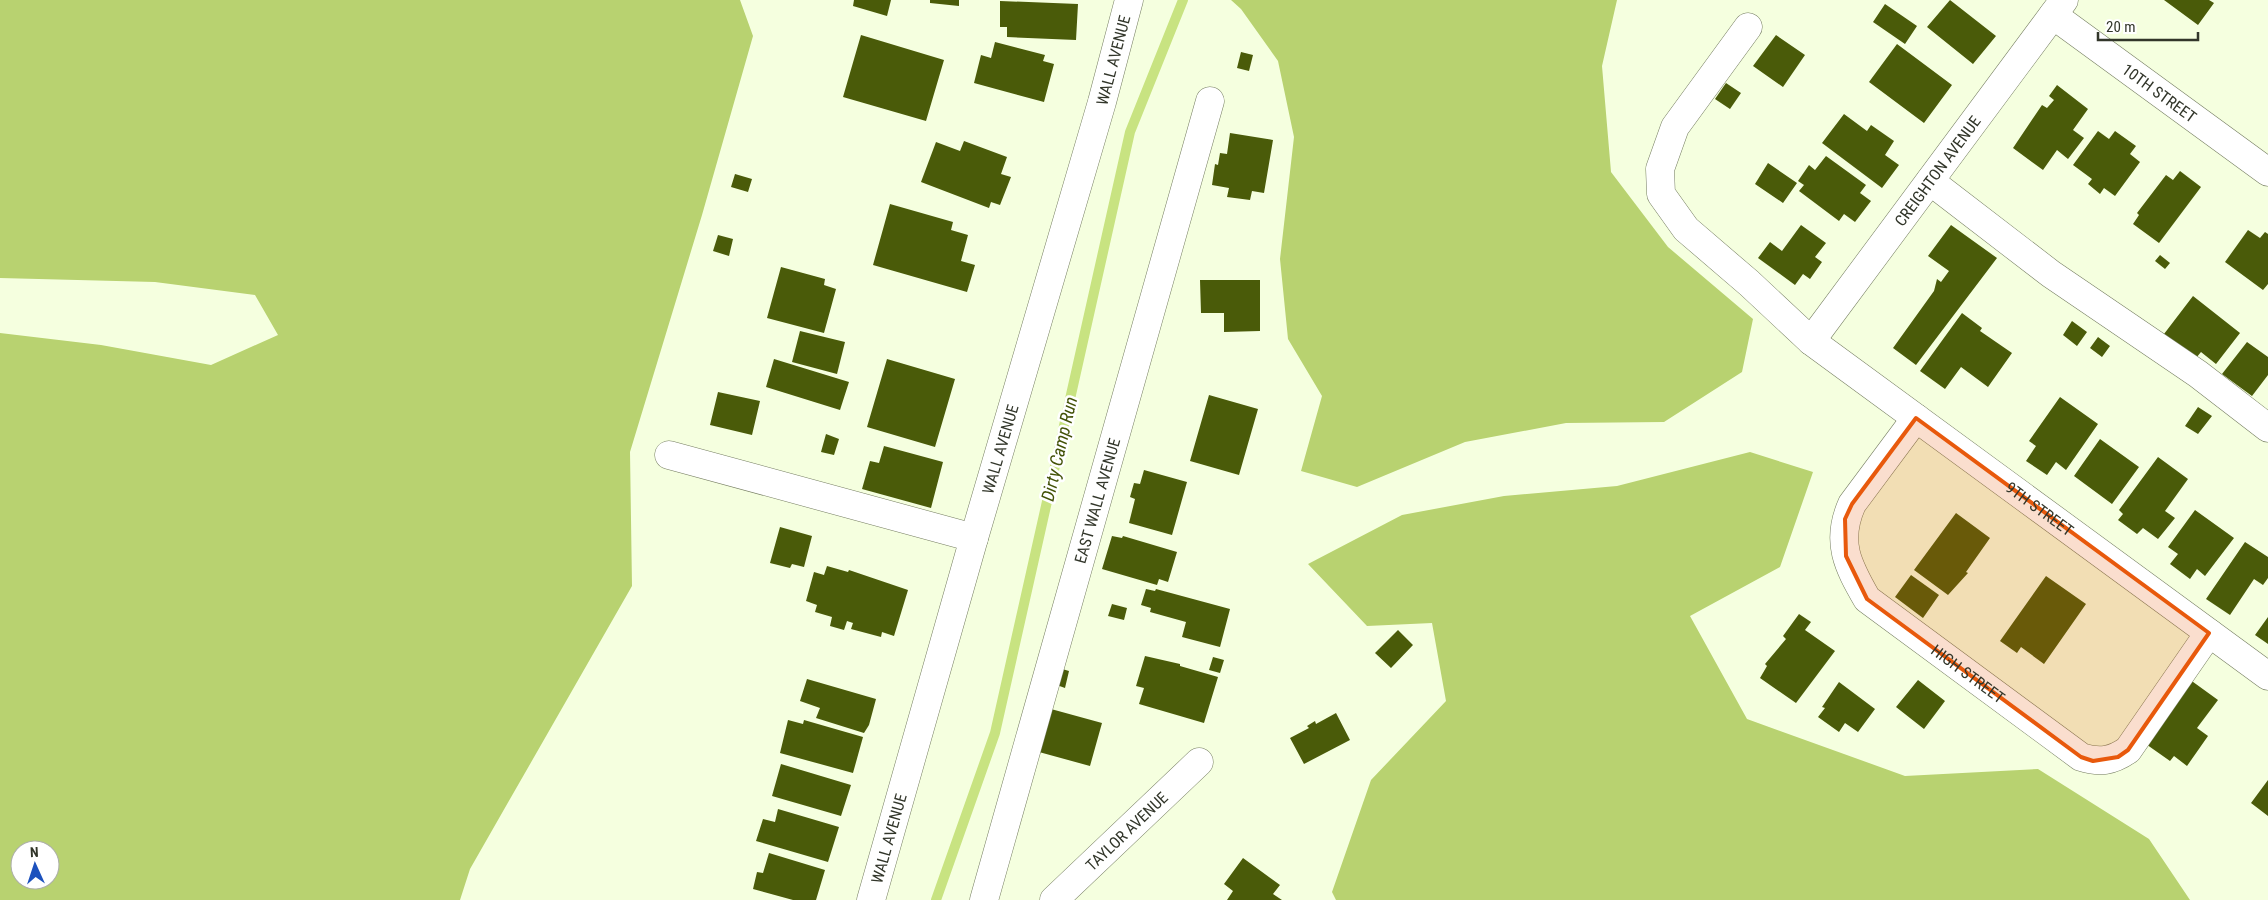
<svg xmlns="http://www.w3.org/2000/svg" width="2268" height="900" font-family="'Roboto Condensed',sans-serif">
<rect width="100%" height="100%" fill="#f5ffdf"/>
<path fill="#b8d270" fill-rule="evenodd" d="M0 0H740L753 36 702 215 630 452 632 586 470 869 460 900H0V333L101 345 211 365 278 335 255 295 155 282 0 278ZM20 850H50V880H20Z
M1231 0H1617L1602 66 1611 172 1668 247 1753 319 1742 372 1664 422 1566 423 1465 442 1357 487 1301 471 1322 396 1288 339 1280 259 1294 137 1278 61 1241 9Z
M1750 452 1813 472 1780 567 1690 616 1747 719 1905 776 2038 769 2149 839 2190 900H1336L1332 892 1371 780 1446 701 1432 623 1367 626 1308 564 1402 515 1504 496 1617 486Z"/>
<g fill="none" stroke-linecap="round" stroke-linejoin="round">
<path stroke="#c8e381" stroke-width="10" d="M936 900 995 733 1130 132 1183 0"/>
</g>
<path fill="#4a5b09" d="M854 0H891L887 16 853 6Z
M930 0H959V6L930 3Z
M1950 0 1996 36 1973 64 1927 27Z
M2164 0H2209L2214 3 2198 25Z
M1000 1 1078 4 1076 40 1007 37V27H1000Z
M1885 4 1917 26 1905 44 1873 22Z
M861 35 944 60 926 121 843 97Z
M1776 35 1805 55 1783 87 1753 66Z
M995 42 1045 55 1043 61 1054 64 1044 102 974 83 981 55 991 58Z
M1897 44 1952 85 1924 123 1869 82Z
M1241 52 1253 55 1249 71 1237 68Z
M1726 83 1741 93 1730 109 1715 99Z
M2057 85 2088 109 2073 130 2084 138 2068 159 2057 150 2043 170 2013 148 2042 105 2047 108 2054 100 2049 96Z
M1844 114 1867 131 1871 125 1894 141 1885 155 1899 165 1882 188 1822 143Z
M2098 131 2109 139 2115 131 2136 146 2130 154 2140 162 2115 196 2104 188 2100 194 2088 184 2092 179 2073 165Z
M1230 133 1273 140 1264 193 1252 191 1250 200 1227 197 1229 188 1212 185 1215 164 1218 165 1220 153 1227 154Z
M964 141 1007 157 1001 174 1011 177 1000 205 991 202 989 208 921 182 936 142 960 151Z
M1826 156 1866 185 1860 193 1871 201 1855 222 1844 214 1839 221 1799 191 1804 185 1798 181 1809 165 1815 170Z
M1768 163 1797 183 1783 203 1755 184Z
M2180 171 2201 187 2159 243 2133 224 2139 215 2137 213 2166 175 2173 180Z
M735 174 752 179 748 192 731 187Z
M890 204 953 222 951 230 968 235 961 261 975 265 967 292 873 265Z
M1801 225 1826 243 1815 257 1822 262 1810 279 1803 274 1795 285 1758 258 1770 242 1782 251Z
M1951 225 1997 258 1916 365 1893 348 1934 291 1937 279 1941 282 1949 271 1928 256Z
M2248 230 2260 238 2265 232 2268 234V284L2263 290 2225 262Z
M718 235 733 239 729 256 713 251Z
M2160 255 2170 263 2165 269 2155 261Z
M781 267 825 279 824 285 836 289 824 333 767 318Z
M1200 280H1260V331L1224 332V313H1201Z
M2193 296 2240 333 2216 364 2201 352 2196 358 2164 334Z
M1962 313 1982 328 1980 331 2012 353 1988 387 1961 367 1945 389 1920 371Z
M2072 321 2087 332 2077 346 2063 335Z
M800 331 845 342 837 374 792 362Z
M2098 337 2110 346 2102 357 2090 348Z
M2247 342 2268 357V375L2252 396 2222 374Z
M774 359 849 382 840 410 766 387Z
M887 359 955 379 935 447 867 427Z
M718 392 760 401 752 435 710 425Z
M1209 395 1258 409 1239 475 1190 461Z
M2060 397 2098 424 2066 470 2056 462 2047 475 2026 461 2036 446 2029 441Z
M2198 407 2212 416 2198 434 2185 426Z
M826 434 839 439 834 455 821 452Z
M2100 439 2139 467 2112 504 2074 476Z
M884 446 943 462 931 508 862 489 870 461 879 463Z
M2158 457 2188 479 2165 511 2175 518 2158 539 2143 528 2137 534 2118 520 2123 514 2119 510Z
M1144 470 1187 482 1172 535 1129 523 1135 499 1130 497 1134 483 1140 484Z
M2195 510 2234 538 2205 576 2197 569 2190 579 2170 564 2178 554 2168 547Z
M1956 513 1990 538 1966 572 1968 573 1948 595 1914 570Z
M780 527 812 536 804 567 792 564 790 568 770 563Z
M1112 536 1122 538 1123 536 1177 552 1168 582 1159 579 1157 585 1102 569Z
M2245 542 2268 557V578L2263 585 2254 579 2230 615 2206 599Z
M827 566 848 572 849 570 908 590 894 636 882 632 881 637 851 629 853 623 847 621 844 630 830 626 832 617 815 612 817 605 806 601 814 572 824 575Z
M1911 575 1939 595 1923 618 1895 597Z
M2046 576 2086 604 2044 664 2021 647 2017 653 2000 641Z
M1146 589 1155 591 1156 589 1230 609 1220 647 1182 637 1186 622 1150 612 1151 608 1141 605Z
M1112 604 1127 608 1124 620 1108 616Z
M1799 614 1811 622 1805 630 1835 651 1796 703 1760 678 1767 666 1765 664 1786 639 1783 636Z
M2268 617V644L2255 635Z
M1398 630 1413 645 1391 668 1375 653Z
M1145 656 1180 664V666L1218 677 1204 723 1139 704 1144 688 1136 686Z
M1213 657 1224 660 1220 673 1209 670Z
M1059 668 1069 671 1065 688 1054 684Z
M807 679 876 699 869 725 864 733 816 718 820 708 800 701Z
M2189 679 2218 700 2197 728 2208 736 2187 766 2174 756 2170 761 2143 742Z
M1918 680 1945 701 1924 729 1896 707Z
M1839 682 1875 709 1858 732 1845 723 1839 732 1818 717 1825 708 1822 707Z
M1051 709 1102 723 1090 766 1039 752Z
M1336 713 1350 740 1304 764 1290 738 1309 728 1307 726 1315 721 1316 724Z
M788 720 803 724 804 720 863 737 853 773 780 753Z
M781 764 851 785 841 816 772 796Z
M2268 780V816L2251 803Z
M778 809 839 827 828 862 756 841 763 819 775 822Z
M769 853 825 870 816 900H793L753 889 757 872 763 873Z
M1243 858 1280 885 1273 894 1282 900H1227L1233 891 1224 884Z"/>
<g fill="none" stroke-linecap="round" stroke-linejoin="round">
<defs>
<g id="minor">
<path id="s1" d="M2053 15 2268 172"/>
<path id="s2" d="M1748 27 1675 127 1660 169 1661 194 1686 229 1749 283 1811 341 2268 676"/>
<path d="M1930 181 2051 274 2198 374 2268 428"/>
<path id="s3" d="M1811 341 2064 0"/>
<path id="s4" d="M1916 418 1852 504C1835 542 1848 566 1867 599L2081 757C2100 763 2112 761 2128 750L2209 633"/>
<path d="M669 455 974 538"/>
<path id="s5" d="M871 900 974 538 1102 102 1129 0"/>
<path id="s6" d="M984 900 1210 101"/>
<path id="s7" d="M1054 900 1199 762"/>
</g>
</defs>
<use href="#minor" stroke="#767e62" stroke-width="29"/>
<use href="#minor" stroke="#fff" stroke-width="28"/>
</g>
<path fill="#e8590c" fill-opacity="0.2" stroke="#e8590c" stroke-width="4" stroke-linejoin="round" d="M1916 418 2209 633 2128 750 2118 757 2093 761 2081 757 1867 599 1846 556 1845 519 1852 504Z"/>
<g text-anchor="middle" dominant-baseline="central" stroke-width="5" stroke-linejoin="round" paint-order="stroke">
<g font-size="16" fill="#32362a" stroke="#fff">
<text stroke="none"><textPath href="#s5" startOffset="874">WALL AVENUE</textPath></text>
<text stroke="none"><textPath href="#s1" startOffset="132">10TH STREET</textPath></text>
<text stroke="none"><textPath href="#s3" startOffset="212">CREIGHTON AVENUE</textPath></text>
<text stroke="none"><textPath href="#s5" startOffset="469">WALL AVENUE</textPath></text>
<text stroke="none"><textPath href="#s6" startOffset="415">EAST WALL AVENUE</textPath></text>
<text stroke="none"><textPath href="#s2" startOffset="688">9TH STREET</textPath></text>
<text stroke="none"><textPath href="#s4" startOffset="334">HIGH STREET</textPath></text>
<text stroke="none"><textPath href="#s7" startOffset="100">TAYLOR AVENUE</textPath></text>
<text stroke="none"><textPath href="#s5" startOffset="64">WALL AVENUE</textPath></text>
</g>
<g font-size="18" font-style="italic" fill="#435208" stroke="#fff">
<text transform="translate(1059 449) rotate(-77)">Dirty Camp Run</text>
</g>
</g>
<g transform="translate(35 865) rotate(357)"><circle r="24" fill="#ffffff" stroke="#adafaa"/>
<path d="M0-4L9 19L0 12L-9 19Z" fill="#1c51bd"/>
<text y="-8" font-size="14" font-weight="bold" text-anchor="middle" fill="#32362a">N</text>
</g>
<path d="M2098 32v8h100v-8" fill="none" stroke="#32362a" stroke-width="2.5"/>
<text x="2106" y="32" font-size="15" fill="#32362a" stroke="#ffffff" stroke-width="4" paint-order="stroke">20 m</text>
</svg>
